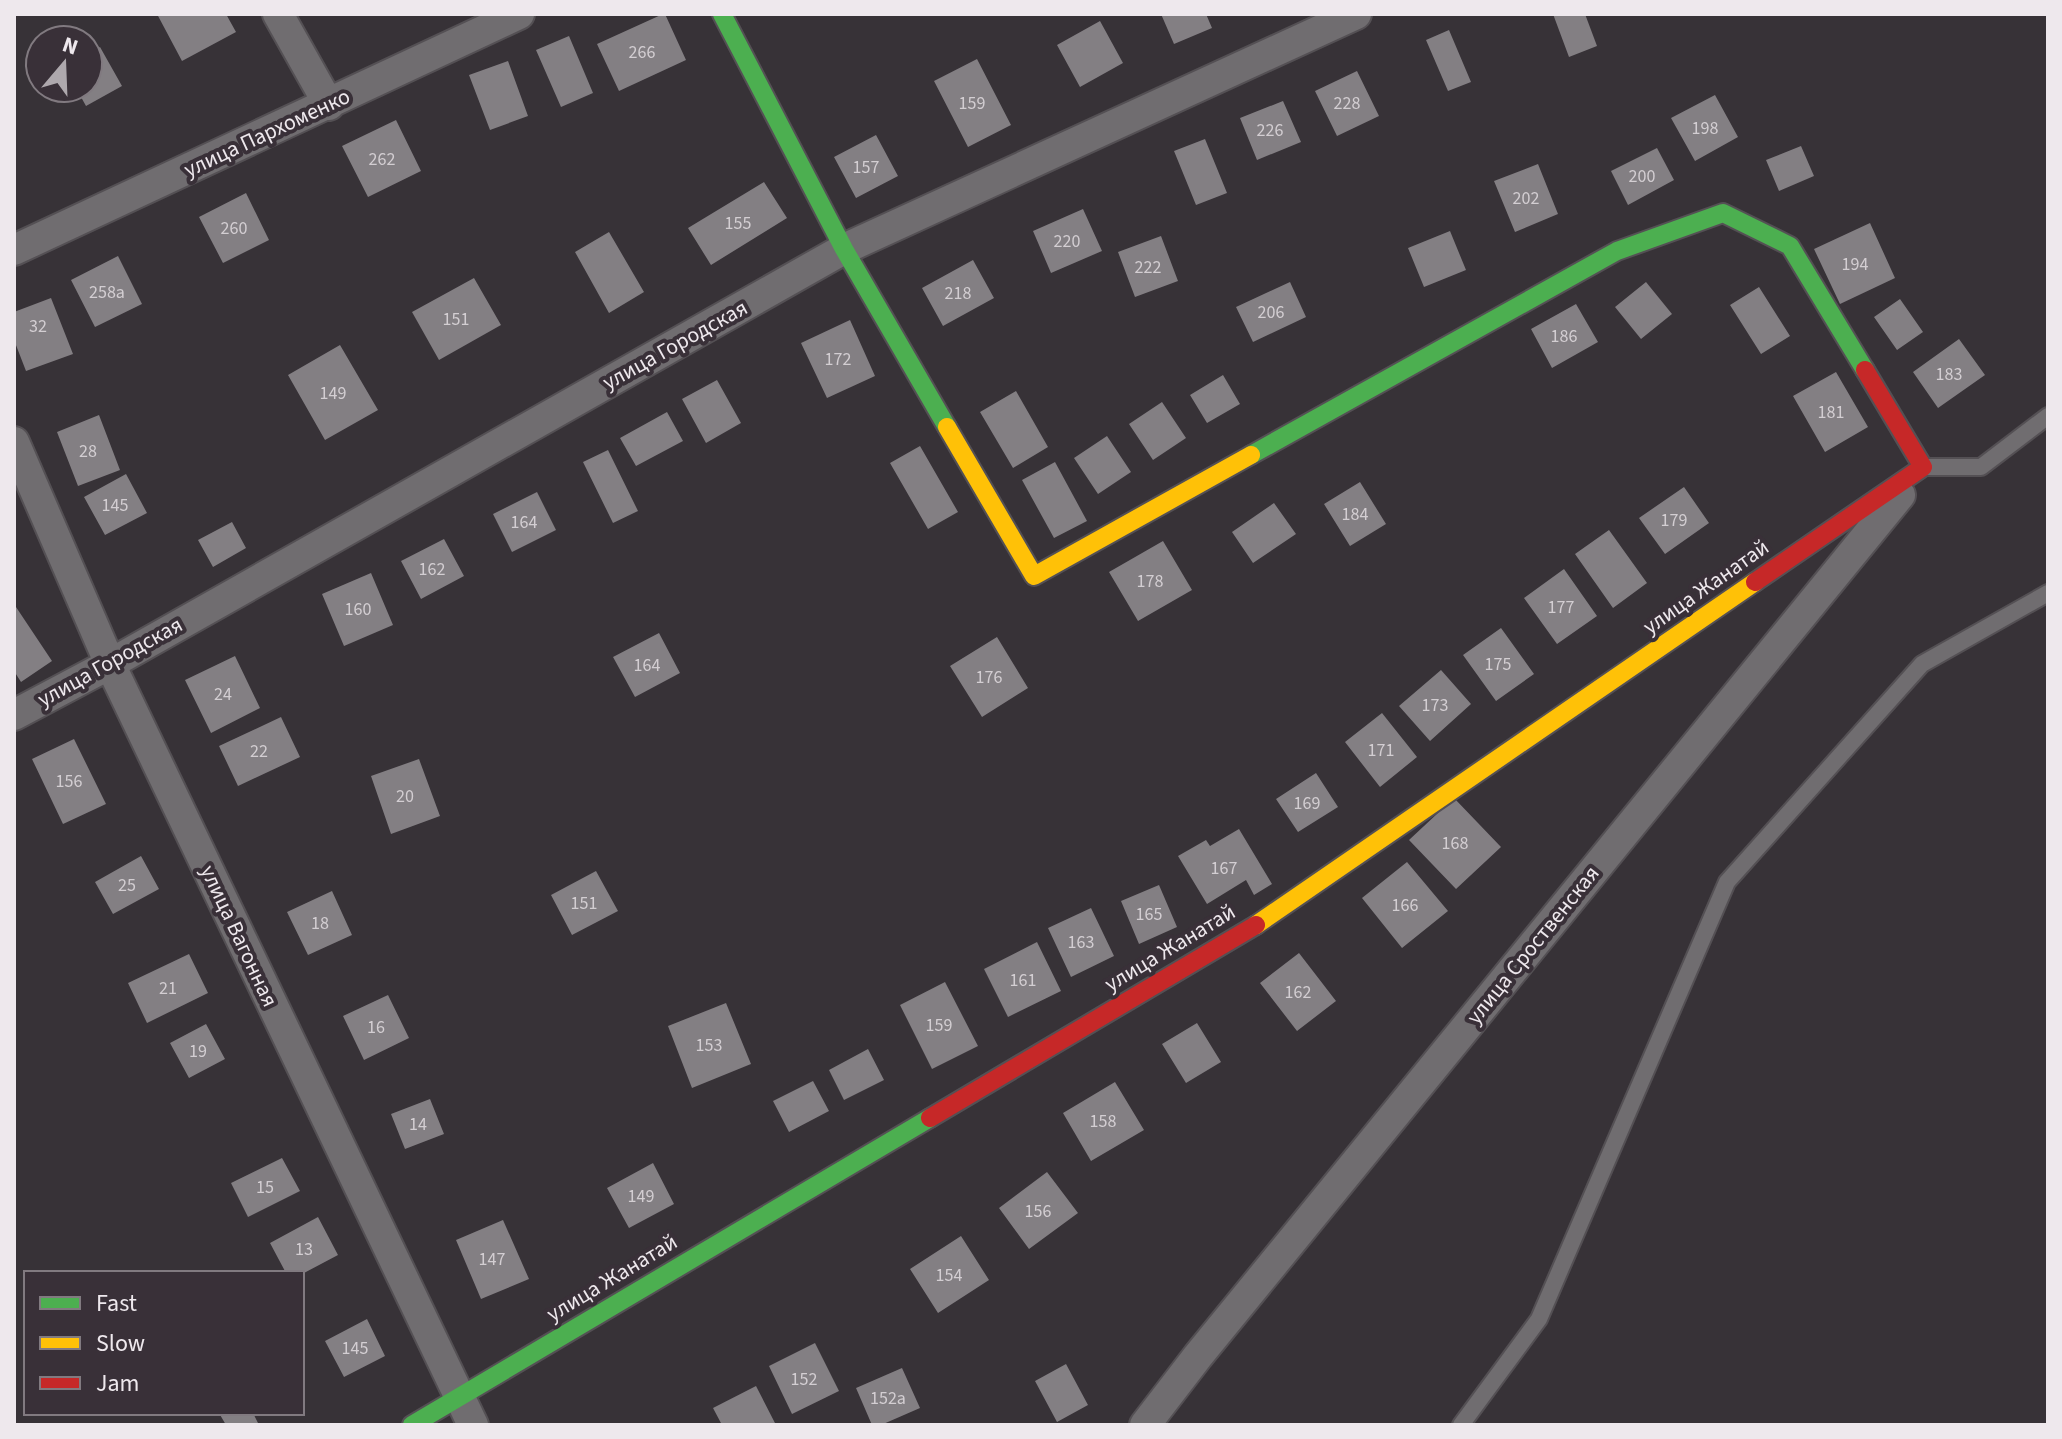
<svg xmlns="http://www.w3.org/2000/svg" width="2062" height="1439" font-family="'Source Sans 3',sans-serif">
<rect width="100%" height="100%" fill="#373237"/>
<path fill="#837f83" d="M157 14H226L236 32 182 61Z
M663 14H665L686 60 619 91 597 44Z
M1161 14H1206L1212 28 1174 44Z
M1553 14H1585L1597 46 1569 57Z
M1100 21 1123 63 1080 87 1057 45Z
M1449 30 1471 82 1448 91 1426 40Z
M569 36 593 93 561 107 536 50Z
M100 47 122 86 86 106 76 88H88V54Z
M977 59 1011 125 968 147 934 81Z
M508 61 528 116 490 130 469 75Z
M1357 71 1379 116 1337 136 1315 91Z
M1715 95 1738 137 1695 161 1671 118Z
M1283 101 1301 142 1257 160 1240 118Z
M396 120 421 171 368 197 342 146Z
M876 135 898 176 856 198 834 157Z
M1205 139 1227 193 1196 205 1174 151Z
M1801 146 1814 176 1779 191 1766 160Z
M1657 148 1674 180 1628 205 1611 171Z
M1538 164 1558 214 1515 232 1494 181Z
M764 182 787 218 711 265 688 228Z
M246 193 269 240 223 263 199 217Z
M1083 209 1102 251 1051 273 1033 231Z
M1870 223 1895 278 1840 304 1814 249Z
M1450 231 1466 270 1424 287 1408 248Z
M609 232 644 292 609 313 575 252Z
M1161 236 1178 281 1135 297 1118 252Z
M118 256 142 304 95 327 71 280Z
M973 260 994 298 943 326 922 288Z
M474 278 501 325 439 360 412 312Z
M1290 282 1306 317 1253 342 1236 307Z
M1646 282 1672 314 1641 339 1615 307Z
M1759 287 1790 336 1761 354 1730 305Z
M51 298 73 354 26 371 14 340V312Z
M1900 299 1923 332 1897 350 1874 317Z
M1576 304 1598 342 1552 368 1531 329Z
M850 320 875 376 827 398 801 343Z
M1959 339 1985 375 1938 408 1913 372Z
M340 345 378 410 325 440 288 375Z
M1836 372 1868 427 1825 452 1793 396Z
M1223 375 1240 404 1207 423 1190 395Z
M717 380 741 423 706 443 682 399Z
M1016 391 1048 447 1013 468 980 412Z
M1162 402 1186 438 1153 460 1129 424Z
M667 412 683 441 636 466 620 438Z
M99 415 120 470 78 486 57 432Z
M1107 436 1131 472 1098 494 1074 458Z
M920 446 958 512 928 529 890 463Z
M608 450 638 511 613 523 583 462Z
M1055 462 1087 521 1054 538 1022 480Z
M126 474 147 513 105 535 84 497Z
M1360 482 1386 524 1350 546 1324 504Z
M1684 487 1709 523 1665 554 1639 518Z
M537 492 556 530 512 552 493 514Z
M1274 503 1296 534 1253 563 1232 532Z
M232 522 246 548 213 567 198 540Z
M1609 530 1647 583 1613 608 1575 554Z
M444 539 464 576 421 599 401 561Z
M1163 541 1192 590 1138 621 1109 572Z
M1564 569 1597 616 1557 644 1524 598Z
M371 573 393 625 344 646 322 594Z
M14 604 52 661 21 682 14 671Z
M1501 628 1534 674 1496 701 1463 655Z
M659 633 680 673 635 697 613 657Z
M997 637 1028 688 982 717 950 666Z
M235 656 260 708 211 733 185 680Z
M1441 670 1471 704 1430 741 1399 706Z
M1382 713 1417 757 1380 787 1345 742Z
M281 717 300 757 238 786 219 746Z
M74 739 106 804 63 824 32 759Z
M419 759 440 816 391 834 371 776Z
M1316 773 1338 807 1298 832 1276 799Z
M1454 798 1501 847 1456 889 1409 840Z
M1239 829 1272 884 1254 895 1246 880 1207 904 1178 856 1206 840 1210 846Z
M141 856 159 889 113 914 95 882Z
M1407 862 1448 911 1402 948 1362 898Z
M596 871 618 911 572 935 551 895Z
M1159 885 1177 927 1139 944 1121 901Z
M332 891 352 935 308 955 287 912Z
M1091 908 1114 956 1071 977 1048 928Z
M1037 942 1061 991 1008 1017 984 969Z
M1299 953 1336 1001 1297 1031 1260 983Z
M189 954 208 993 147 1023 128 983Z
M945 982 978 1046 932 1069 900 1005Z
M388 995 409 1038 364 1060 343 1016Z
M726 1003 751 1064 692 1088 668 1026Z
M1197 1023 1221 1062 1186 1083 1162 1044Z
M206 1024 225 1059 189 1078 170 1043Z
M868 1049 884 1080 844 1100 829 1070Z
M813 1081 829 1111 789 1132 773 1101Z
M1115 1082 1144 1130 1091 1161 1063 1113Z
M430 1099 444 1134 405 1149 391 1114Z
M282 1158 300 1191 248 1217 231 1183Z
M653 1163 674 1204 629 1228 607 1188Z
M1047 1172 1078 1213 1029 1249 999 1208Z
M318 1217 338 1255 304 1273H286L270 1243Z
M503 1220 529 1279 481 1299 456 1240Z
M961 1236 989 1280 938 1313 910 1269Z
M367 1319 385 1356 344 1377 325 1341Z
M815 1343 839 1391 792 1414 769 1366Z
M1066 1364 1088 1405 1057 1422 1035 1381Z
M902 1368 920 1408 881 1425H872L856 1388Z
M756 1386 776 1425H722L713 1408Z
M219 1413H253L259 1425H226Z"/>
<g fill="none" stroke-linecap="round" stroke-linejoin="round">
<defs>
<path id="lane" d="M1923 467H1981L2048 416
M1461 1425 1539 1319 1727 882 1922 664 2048 593"/>
<path id="street" d="M278 14 329 105
M14 250 519 14
M14 442 110 664 473 1425
M14 715 110 664 844 249 1356 14
M1145 1425 1198 1356 1900 495"/>
<path id="fast" d="M722 14 844 249 947 427
M1251 455 1617 251 1723 213 1790 246 1865 370
M412 1425 930 1118"/>
<path id="slow" d="M947 427 1034 576 1251 455
M1256 925 1755 582"/>
<path id="jam" d="M1755 582 1923 467 1865 370
M930 1118 1256 925"/>
</defs>
<use href="#lane" stroke="#545054" stroke-width="20"/>
<use href="#street" stroke="#545054" stroke-width="34"/>
<use href="#fast" stroke="#545054" stroke-width="22"/>
<use href="#slow" stroke="#545054" stroke-width="22"/>
<use href="#jam" stroke="#545054" stroke-width="22"/>
<use href="#lane" stroke="#706d70" stroke-width="16"/>
<use href="#street" stroke="#706d70" stroke-width="30"/>
<use href="#fast" stroke="#4caf50" stroke-width="18"/>
<use href="#slow" stroke="#ffc107" stroke-width="18"/>
<use href="#jam" stroke="#c62828" stroke-width="18"/>
</g>
<g text-anchor="middle" dominant-baseline="central" stroke-width="8" stroke-linejoin="round" paint-order="stroke">
<g font-size="18" fill="#d3ced2">
<text x="642" y="52">266</text>
<text x="972" y="103">159</text>
<text x="1347" y="103">228</text>
<text x="1705" y="128">198</text>
<text x="1270" y="130">226</text>
<text x="382" y="159">262</text>
<text x="866" y="167">157</text>
<text x="1642" y="176">200</text>
<text x="1526" y="198">202</text>
<text x="738" y="223">155</text>
<text x="234" y="228">260</text>
<text x="1067" y="241">220</text>
<text x="1855" y="264">194</text>
<text x="1148" y="267">222</text>
<text x="107" y="292">258а</text>
<text x="958" y="293">218</text>
<text x="1271" y="312">206</text>
<text x="456" y="319">151</text>
<text x="38" y="326">32</text>
<text x="1564" y="336">186</text>
<text x="838" y="359">172</text>
<text x="1949" y="374">183</text>
<text x="333" y="393">149</text>
<text x="1831" y="412">181</text>
<text x="88" y="451">28</text>
<text x="115" y="505">145</text>
<text x="1355" y="514">184</text>
<text x="1674" y="520">179</text>
<text x="524" y="522">164</text>
<text x="432" y="569">162</text>
<text x="1150" y="581">178</text>
<text x="1561" y="607">177</text>
<text x="358" y="609">160</text>
<text x="1498" y="664">175</text>
<text x="647" y="665">164</text>
<text x="989" y="677">176</text>
<text x="223" y="694">24</text>
<text x="1435" y="705">173</text>
<text x="1381" y="750">171</text>
<text x="259" y="751">22</text>
<text x="69" y="781">156</text>
<text x="405" y="796">20</text>
<text x="1307" y="803">169</text>
<text x="1455" y="843">168</text>
<text x="1224" y="868">167</text>
<text x="127" y="885">25</text>
<text x="584" y="903">151</text>
<text x="1405" y="905">166</text>
<text x="1149" y="914">165</text>
<text x="320" y="923">18</text>
<text x="1081" y="942">163</text>
<text x="1023" y="980">161</text>
<text x="168" y="988">21</text>
<text x="1298" y="992">162</text>
<text x="939" y="1025">159</text>
<text x="376" y="1027">16</text>
<text x="709" y="1045">153</text>
<text x="198" y="1051">19</text>
<text x="1103" y="1121">158</text>
<text x="418" y="1124">14</text>
<text x="265" y="1187">15</text>
<text x="641" y="1196">149</text>
<text x="1038" y="1211">156</text>
<text x="304" y="1249">13</text>
<text x="492" y="1259">147</text>
<text x="949" y="1275">154</text>
<text x="355" y="1348">145</text>
<text x="804" y="1379">152</text>
<text x="888" y="1398">152а</text>
</g>
<g font-size="22" fill="#eee8ed" stroke="#393038">
<text transform="translate(267 133) rotate(-25)">улица Пархоменко</text>
<text transform="translate(675 345) rotate(-29)">улица Городская</text>
<text transform="translate(1706 587) rotate(-35)">улица Жанатай</text>
<text transform="translate(110 662) rotate(-29)">улица Городская</text>
<text transform="translate(239 936) rotate(65)">улица Вагонная</text>
<text transform="translate(1533 945) rotate(-51)">улица Сроственская</text>
<text transform="translate(1170 948) rotate(-31)">улица Жанатай</text>
<text transform="translate(612 1278) rotate(-31)">улица Жанатай</text>
</g>
</g>
<rect width="2062" height="1439" fill="none" stroke="#eee8ed" stroke-width="32"/>
<rect x="24" y="1271" width="280" height="144" fill="#393038" stroke="#817a80" stroke-width="2"/>
<rect x="40" y="1297" width="40" height="12" fill="#4caf50" stroke="#817a80" stroke-width="2"/>
<text x="96" y="1311" font-size="24" fill="#eee8ed">Fast</text>
<rect x="40" y="1337" width="40" height="12" fill="#ffc107" stroke="#817a80" stroke-width="2"/>
<text x="96" y="1351" font-size="24" fill="#eee8ed">Slow</text>
<rect x="40" y="1377" width="40" height="12" fill="#c62828" stroke="#817a80" stroke-width="2"/>
<text x="96" y="1391" font-size="24" fill="#eee8ed">Jam</text>
<g transform="translate(64 64) rotate(19)"><circle r="38" fill="#393038" stroke="#817a80" stroke-width="2"/>
<path d="M0-6L14 30L0 20L-14 30Z" fill="#aea8ad"/>
<text y="-12" font-size="22" font-weight="bold" text-anchor="middle" fill="#eee8ed">N</text>
</g>
</svg>
